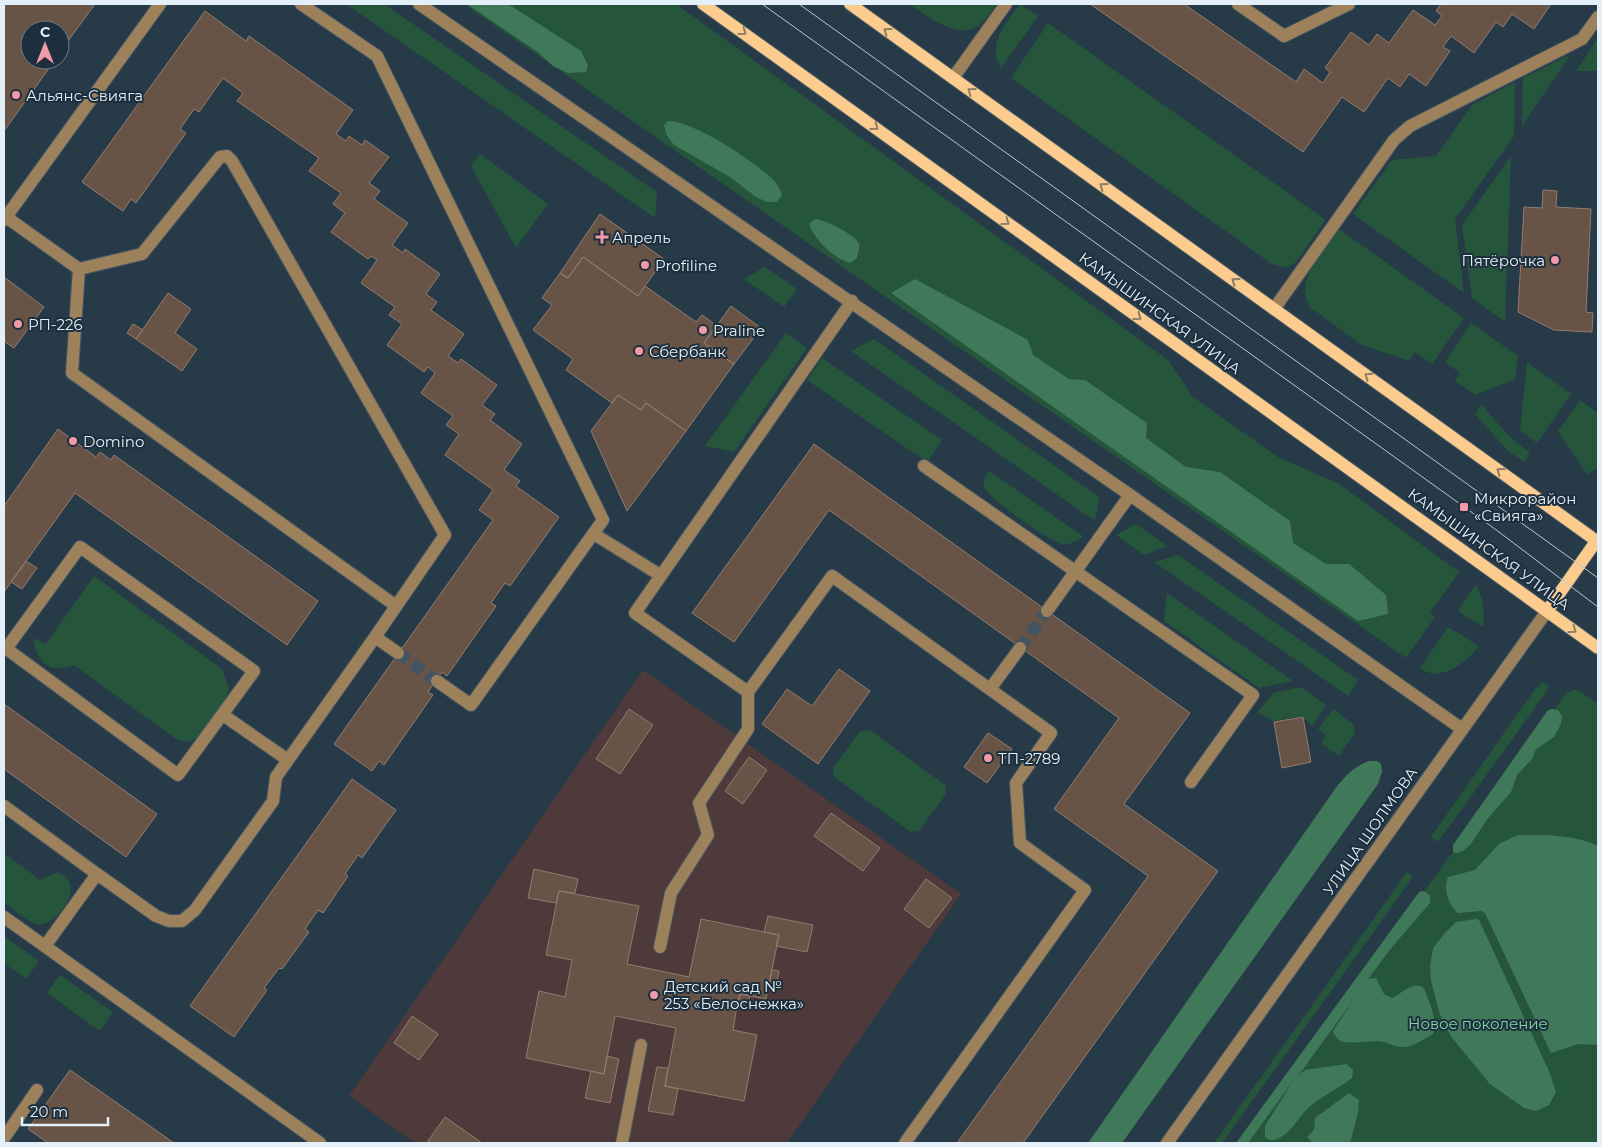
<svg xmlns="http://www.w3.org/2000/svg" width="1602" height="1147" font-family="Montserrat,sans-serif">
<rect width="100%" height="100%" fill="#273a48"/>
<path fill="#4e393b" d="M643 670 961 894 787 1143H415L349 1096Z"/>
<path fill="#25563c" d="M346 4H384L657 192 655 218Z
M464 4H676L1168 360 1193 397 1278 457 1339 484 1459 572 1430 613 1435 617 1406 658Z
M910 4H996C992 10 987 18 982 23 960 43 927 16 910 4Z
M1020 4 1038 16 1001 68C986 44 1006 23 1020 4Z
M1048 23 1326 220 1295 263 1286 268 1272 264 1011 78Z
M1598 38V71H1576Z
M1570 55 1522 126 1523 78Z
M1515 82 1514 136 1455 219 1464 293 1353 214 1392 160 1436 156 1472 105Z
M480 154 548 204 516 248 471 166Z
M1511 156 1505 322 1472 298 1462 225Z
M1339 229 1464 318 1432 364 1415 352 1409 361 1360 344 1310 307C1293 280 1324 250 1339 229Z
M765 267 797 289 784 307 744 279Z
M1471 323 1518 356 1515 379 1476 395 1455 381 1460 373 1445 362Z
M786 333 807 348 734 452 705 446Z
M874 339 1099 497 1095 521 851 351Z
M822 358 942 440 927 462 807 380Z
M1527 362 1571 394 1537 443 1520 430Z
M1580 400 1598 413V468L1587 474 1558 431Z
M1481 404 1506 433 1530 453 1524 462 1508 451 1475 414Z
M989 471 1083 536C1077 541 1071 545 1063 544 1051 543 989 499 985 488 982 482 985 476 989 471Z
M1136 524 1167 546 1144 555 1116 535Z
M1178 555 1358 680 1348 696 1154 562Z
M94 576 222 669 229 688 227 698 197 738 187 742 176 739 74 665C49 673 37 664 33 638L46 644Z
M1476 584C1483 598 1485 611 1483 627L1458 611Z
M1167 593 1293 681 1259 688 1164 621Z
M1448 627 1479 646C1466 662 1441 684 1420 668Z
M1542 682 1548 685 1547 691 1438 842 1431 837 1535 689Z
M1301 687 1326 705 1312 726 1302 716 1272 721 1258 712 1273 693Z
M1574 690H1578L1598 704V1143H1241L1452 853 1560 702 1566 693Z
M1333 709 1353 724 1355 733 1339 756 1321 743 1326 735 1318 729Z
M870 730 945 785 946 794 919 831 911 832 834 777 833 768 860 731Z
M4 853 40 880 58 872C63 875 68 878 70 883 76 897 52 928 37 924 25 921 13 909 4 902Z
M1407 872 1413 877 1222 1143H1214Z
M4 936 39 961 26 979 4 963Z
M60 975 113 1012 100 1031 47 993Z"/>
<path fill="#3f7959" d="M467 4H508L581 51 588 65 586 72 568 73 553 66 539 53Z
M668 121C693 121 749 158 769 176 776 181 779 187 782 195L777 202H767L756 197 730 177 674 145 666 134 664 125Z
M815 219C825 220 852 233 858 242 861 247 858 252 857 258L850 263C834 259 814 239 809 224Z
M915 279 1028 340 1033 355 1069 379 1085 380 1147 423 1146 438 1186 467 1220 472 1290 521 1293 543 1326 564H1349L1386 595 1388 614 1358 621 891 293Z
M1552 709 1558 710 1562 716 1561 724 1554 737 1536 749 1532 759 1517 775 1511 792 1489 817 1470 845 1463 851 1456 853 1453 852V845L1548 710Z
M1369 761H1377L1381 764 1382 772 1378 784 1122 1143H1088L1335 789C1345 776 1353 767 1369 761Z
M1518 835C1545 835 1573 834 1598 846V1045L1579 1044 1551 1053 1485 913 1481 911 1458 913C1448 905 1443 888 1448 877L1475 870 1499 844Z
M1422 891 1426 892 1430 896V903L1392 947 1368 979 1376 978 1384 994 1392 998C1403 993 1413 980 1424 988 1428 999 1439 1023 1433 1034 1424 1039 1415 1046 1405 1047 1396 1048 1388 1042 1378 1041 1369 1041 1347 1045 1339 1040 1336 1038 1334 1034 1333 1031L1354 999 1298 1076 1305 1070 1347 1064 1353 1070 1352 1078C1339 1088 1322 1096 1309 1107 1299 1116 1292 1132 1279 1138 1274 1141 1269 1141 1265 1137V1126L1293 1081 1248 1143H1236L1419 892Z
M1476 919 1479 920 1549 1071 1556 1092 1549 1105 1536 1111 1524 1108 1490 1084 1452 1038 1440 1015 1431 981 1430 966 1433 948 1444 934 1456 922Z
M1349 1093 1359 1100 1358 1113 1350 1143H1313L1307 1137 1314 1130 1315 1118Z"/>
<path fill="#685347" stroke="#937c6f" d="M4 4H95L60 52V30H30V60H55L4 131Z
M1090 4H1184L1296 82 1304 69 1323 83 1330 72 1325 68 1351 32 1369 45 1377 34 1389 43 1413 10 1435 25 1442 16 1436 11 1441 4H1551L1534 29 1512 14 1503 27 1496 22 1474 53 1451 36 1443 47 1450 51 1426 86 1409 74 1400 87 1388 78 1364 112 1342 97 1303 152Z
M205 11 246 41 249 36 353 110 336 134 346 141 349 136 362 145 365 140 389 157 369 183 380 191 374 199 408 223 392 245 403 253 405 249 440 274 426 294 437 302 431 310 464 334 448 356 458 363 461 359 497 385 482 405 495 414 490 420 522 444 504 470 520 481 516 486 559 517 510 586 505 583 491 603 496 606 447 676 442 672 428 692 433 695 384 765 379 761 372 771 334 744 493 520 479 510 493 490 445 455 459 434 446 425 453 416 421 393 435 373 428 367 424 372 387 345 402 324 389 315 395 307 361 283 377 260 371 256 368 259 331 232 345 213 333 204 341 193 309 171 319 158 237 101 243 93 223 78 199 112 194 109 180 129 186 133 136 203 131 199 123 211 82 182Z
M1543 190 1557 191 1556 207 1591 209 1586 312 1593 313 1592 332 1554 330 1518 312 1524 207 1542 208Z
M600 214 664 259 638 296 583 257 568 278 560 273Z
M583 257 638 296 645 286 696 322 702 315 717 326 704 343 734 364 686 431 646 403 641 410 618 395 612 403 566 370 573 359 533 330 552 305 542 298 560 273 568 278Z
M4 277 44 307 14 348 4 341Z
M168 293 191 309 175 333 197 349 182 371 136 339Z
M731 306 761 328 734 364 704 343Z
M133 324 143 330 136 339 127 333Z
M618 395 641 410 646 403 686 431 627 511 591 431Z
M58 429 96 457 100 452 111 460 114 455 318 601 287 645 75 493 4 592V506Z
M814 444 1190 713 1124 804 1218 871 1023 1143H957L1148 876 1054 809 1119 718 829 510 734 642 692 613Z
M26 561 37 568 22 589 11 582Z
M839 669 870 691 818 764 762 724 787 689 812 706Z
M4 704 157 814 126 857 4 769Z
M629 709 653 725 620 774 596 759Z
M1303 717 1311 762 1282 768 1274 722Z
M988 733 1012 749 987 783 964 767Z
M749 757 767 770 743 804 725 791Z
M352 779 396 810 362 858 358 855 345 874 348 876 323 913 318 910 305 929 309 932 282 969 279 968 264 988 267 990 234 1037 190 1006Z
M831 813 880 848 863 871 814 836Z
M534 869 578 879 575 893 559 891 556 903 528 898Z
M926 879 952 898 929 928 904 909Z
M559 891 639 906 627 964 689 977 701 919 779 935 766 999 740 994 737 1006 733 1030 757 1035 744 1101 665 1086 676 1028 646 1022 615 1016 604 1074 526 1058 539 991 565 997 572 960 546 955Z
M768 916 813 925 807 952 776 946 779 935 764 932Z
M772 970 779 971 776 987 769 985Z
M740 994 750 996 747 1008 737 1006Z
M412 1016 438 1034 419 1060 394 1043Z
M607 1056 619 1059 610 1103 585 1098 591 1071 604 1074Z
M657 1067 668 1068 665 1086 678 1089 673 1115 648 1111Z
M70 1070 174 1143H48L28 1129Z
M445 1117 482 1143H431L428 1141Z"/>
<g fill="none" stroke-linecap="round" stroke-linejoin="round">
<path stroke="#435563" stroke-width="12" stroke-dasharray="12 6" stroke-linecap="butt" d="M1020 648 1047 611
M398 653 437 681"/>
<defs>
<path id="minor" d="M301 4 377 56 603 520 471 705 437 681
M419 4 1130 495 1462 729
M1238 4 1284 36 1349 4
M953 78 1006 4
M6 217 79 269 142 254 220 157 227 156 232 161 445 535 375 637 276 777 273 801 195 910 182 921H169L156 916 97 874
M4 220 160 4
M79 269 72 373 396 606
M852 301 635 613 748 692 832 576 1051 733 1016 783 1020 843 1085 890 905 1143
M1274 309 1394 140 1410 126 1582 39 1598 17
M924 466 1253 695 1191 782
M594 534 660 575
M1047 611 1130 495
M375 637 398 653
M4 647 178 775 254 671 80 547 6 649
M990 689 1020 648
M223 715 288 760
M4 806 97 874 45 946
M4 917 320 1143
M660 947 671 893 708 835 699 803 748 729V692
M4 1138 37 1090
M622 1143 641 1045
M1167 1143 1547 611"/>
<path id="major" d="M703 4 1598 648
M850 4 1598 542
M1547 611 1597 540"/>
</defs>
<use href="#minor" stroke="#455764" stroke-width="14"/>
<use href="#major" stroke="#455764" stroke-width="14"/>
<use href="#minor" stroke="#9d815b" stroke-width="12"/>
<use href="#major" stroke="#fbcc8e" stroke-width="12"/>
<path stroke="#bac7d1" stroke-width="1" d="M762 4 1495 529 1598 607
M799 4 1598 578"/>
</g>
<defs><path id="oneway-chevron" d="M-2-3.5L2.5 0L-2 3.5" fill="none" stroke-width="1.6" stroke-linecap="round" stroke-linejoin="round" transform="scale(1.25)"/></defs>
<g stroke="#8c7e66">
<use href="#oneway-chevron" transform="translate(887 31) rotate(-144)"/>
<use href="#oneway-chevron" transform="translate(743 32) rotate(36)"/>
<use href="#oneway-chevron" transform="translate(971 91) rotate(-144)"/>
<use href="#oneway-chevron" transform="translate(875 127) rotate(36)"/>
<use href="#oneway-chevron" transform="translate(1103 186) rotate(-144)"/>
<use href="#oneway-chevron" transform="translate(1006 222) rotate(36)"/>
<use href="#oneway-chevron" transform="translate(1235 281) rotate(-144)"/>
<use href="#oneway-chevron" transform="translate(1138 317) rotate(36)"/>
<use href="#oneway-chevron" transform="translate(1368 376) rotate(-145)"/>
<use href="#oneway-chevron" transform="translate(1500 471) rotate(-144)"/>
<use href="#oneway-chevron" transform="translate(1573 630) rotate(36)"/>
</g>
<g fill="#f39aa8" stroke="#1d2f3d" stroke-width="2">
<circle cx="16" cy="95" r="5"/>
<path d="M599.5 229.5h5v5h5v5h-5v5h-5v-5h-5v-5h5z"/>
<circle cx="1555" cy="260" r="5"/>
<circle cx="645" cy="265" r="5"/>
<circle cx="18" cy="324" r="5"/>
<circle cx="703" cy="330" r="5"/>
<circle cx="639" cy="351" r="5"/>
<circle cx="73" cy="441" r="5"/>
<rect x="1459" y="502" width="10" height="10" rx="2.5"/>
<circle cx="988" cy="758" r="5"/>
<circle cx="654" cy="995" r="5"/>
</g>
<g text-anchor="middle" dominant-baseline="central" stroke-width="4" stroke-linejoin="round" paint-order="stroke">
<g font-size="15" fill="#e4f0f9" stroke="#1d2f3d" text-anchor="start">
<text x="26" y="95">Альянс-Свияга</text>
<text x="612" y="237">Апрель</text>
<text x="1545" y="260" text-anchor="end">Пятёрочка</text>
<text x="655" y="265">Profiline</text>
<text x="28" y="324">РП-226</text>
<text x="713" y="330">Praline</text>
<text x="649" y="351">Сбербанк</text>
<text x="83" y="441">Domino</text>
<text x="1474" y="498">Микрорайон<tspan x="1474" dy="17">«Свияга»</tspan></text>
<text x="998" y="758">ТП-2789</text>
<text x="664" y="986">Детский сад №<tspan x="664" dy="17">253 «Белоснежка»</tspan></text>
</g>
<g font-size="15" fill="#e4f0f9" stroke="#1d2f3d">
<text transform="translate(1160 313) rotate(36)">КАМЫШИНСКАЯ УЛИЦА</text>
<text transform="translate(1489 549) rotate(36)">КАМЫШИНСКАЯ УЛИЦА</text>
<text transform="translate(1370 831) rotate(-55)">УЛИЦА ШОЛМОВА</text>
</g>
<g font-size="15" fill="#7ed6a5" stroke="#1d2f3d">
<text x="1478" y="1023">Новое поколение</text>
</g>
</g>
<rect width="1602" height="1147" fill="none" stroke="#e4f0f9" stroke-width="10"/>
<g transform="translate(45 45)"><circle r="24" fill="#1d2f3d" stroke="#6d7c88"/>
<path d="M0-4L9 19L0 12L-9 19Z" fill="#f39aa8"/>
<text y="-8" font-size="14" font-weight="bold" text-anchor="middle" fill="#e4f0f9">С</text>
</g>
<path d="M22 1117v8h86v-8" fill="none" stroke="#e4f0f9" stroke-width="2.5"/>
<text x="30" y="1117" font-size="15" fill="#e4f0f9" stroke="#1d2f3d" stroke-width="4" paint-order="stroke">20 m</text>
</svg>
